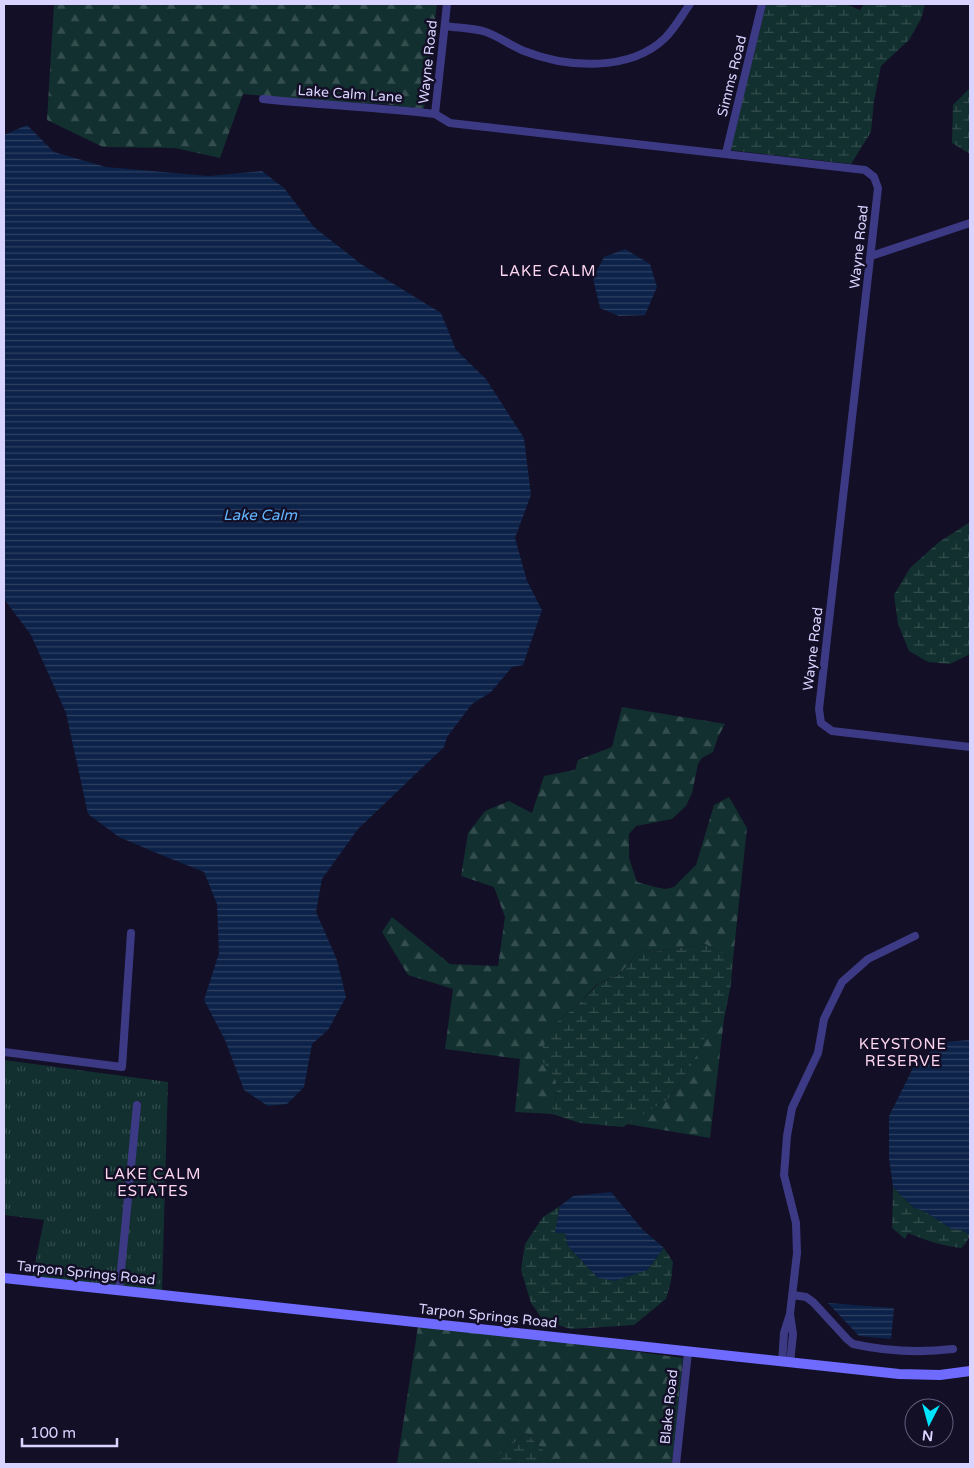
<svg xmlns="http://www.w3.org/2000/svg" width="974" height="1468" font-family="'Varela Round',sans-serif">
<defs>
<pattern id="grass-tufts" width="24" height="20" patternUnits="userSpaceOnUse" patternTransform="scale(1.25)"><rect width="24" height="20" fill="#12302f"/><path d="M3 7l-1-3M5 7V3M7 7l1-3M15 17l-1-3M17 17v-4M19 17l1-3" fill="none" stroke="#344d4e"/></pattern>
<pattern id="forest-firs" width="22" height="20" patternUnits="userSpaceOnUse" patternTransform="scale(1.25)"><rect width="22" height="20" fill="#12302f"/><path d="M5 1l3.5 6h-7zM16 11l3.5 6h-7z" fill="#344d4e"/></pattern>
<pattern id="wetland-marsh" width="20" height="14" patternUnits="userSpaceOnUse" patternTransform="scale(1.25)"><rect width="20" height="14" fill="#12302f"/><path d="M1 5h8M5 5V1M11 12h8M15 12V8" fill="none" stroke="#344d4e"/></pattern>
<pattern id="water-rules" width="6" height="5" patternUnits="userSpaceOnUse" patternTransform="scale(1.25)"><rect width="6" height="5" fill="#0c2248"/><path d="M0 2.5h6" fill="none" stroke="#2f4163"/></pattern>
</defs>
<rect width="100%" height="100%" fill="#130f26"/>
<path fill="url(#grass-tufts)" d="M4 1060 168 1082 162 1291 122 1287 141 1101H135L116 1286 32 1278 44 1220 4 1215Z"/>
<path fill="url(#forest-firs)" d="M54 4H437L424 109 382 104 318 101 243 94 220 158 175 148 103 147 47 120Z
M622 707 725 724 718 737 713 752 702 758 698 764 692 793 686 806 672 819 636 826 629 834V858L637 882 655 887 665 889 674 887 696 865 714 805 729 797 747 828 733 959 705 944 655 952 639 950 620 974 596 985 578 1005 557 1022 541 1059C561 1082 559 1084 552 1114L515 1112 520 1059 445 1049 453 989 408 975 382 932 392 917 450 964 498 966 505 917 494 887 461 876 468 833 485 811 509 801 532 813 544 776 575 770 578 760 612 747Z
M724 1019 710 1138 627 1124 668 1099 691 1066 707 1033Z
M418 1326 581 1344 683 1358 672 1464H557L526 1433 501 1453 492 1464H397Z"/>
<path fill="url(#wetland-marsh)" d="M766 4H846L860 10 864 4H925L921 19 909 40 881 66 874 101 871 132 851 164 730 150Z
M970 88V154L952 143 953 105Z
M970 522V654L950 664 928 662 909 651 898 624 894 595 910 568 939 542Z
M705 944 733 959 731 984 724 1019 707 1033 691 1066 668 1099 623 1127 580 1123 552 1114C559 1084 561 1082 540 1059L545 1040 557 1022 578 1005 597 985 620 974 639 950 655 952Z
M893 1187 914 1208 924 1211 952 1229 962 1230 970 1235 966 1243 961 1248C942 1246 925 1240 908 1233L905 1239 892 1228Z
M560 1206 555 1233H565L568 1246 598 1278 647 1270 664 1248 673 1262 671 1281 666 1299 634 1325 571 1329 543 1320 531 1303 521 1270 525 1244 543 1217Z
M526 1433 557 1464H492L501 1453Z"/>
<path fill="url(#water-rules)" d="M27 125 54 152 106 167 209 176 262 171 284 188 314 227 361 264 441 313 456 350 486 379 524 438 531 495 515 538 527 581 542 610 523 665 512 667 491 692 472 704 447 737 444 747 358 829 322 879 316 912 337 960 346 997 328 1030 312 1044 304 1087 287 1104 268 1106 244 1090 225 1040 204 1000 219 953 217 904 204 872 159 854 119 837 88 814 66 713 31 635 4 599V135Z
M625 249 650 264 657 287 645 315 619 316 600 308 593 278 604 257Z
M970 1040V1235L962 1230 952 1229 924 1211 914 1208 893 1187 889 1158V1116L913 1068 924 1056 945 1042Z
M611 1192 643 1230 664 1248 647 1270 615 1281 598 1278 568 1246 565 1233H555L560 1206 573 1196Z
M828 1303 894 1308 891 1339 859 1336Z"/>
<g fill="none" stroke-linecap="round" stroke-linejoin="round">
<path stroke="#3d3a85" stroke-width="8" d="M447 4 435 114 450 123 865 170 874 177 878 188 819 709 821 723 832 731 970 747
M445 26C458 28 474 28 486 32 500 37 511 46 524 51 567 68 630 72 665 38 675 28 682 15 690 4
M263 99C320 105 378 107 435 114
M726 153 762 4
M871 256 970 223
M4 1052 122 1067 131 933
M119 1291 137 1105
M793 1295 806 1297 813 1302 847 1339 853 1344C885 1351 920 1353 953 1349
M782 1362 784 1333 790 1314 797 1253 796 1223 784 1175 787 1136 792 1108 818 1053 824 1019 842 982 868 959 915 936
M790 1363 793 1334 790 1314
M676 1464 688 1352"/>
<path stroke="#6f6bff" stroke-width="10" d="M4 1278 899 1374 940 1375 970 1371"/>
</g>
<g text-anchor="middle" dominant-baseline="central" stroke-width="5" stroke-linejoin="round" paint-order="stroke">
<g font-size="14" fill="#d9d4ff" stroke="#130f26">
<text transform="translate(428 62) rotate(-84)">Wayne Road</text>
<text transform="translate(732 76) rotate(-76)">Simms Road</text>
<text transform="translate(350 94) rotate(4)">Lake Calm Lane</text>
<text transform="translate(859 247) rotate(-84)">Wayne Road</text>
<text transform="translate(813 649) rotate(-83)">Wayne Road</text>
<text transform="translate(86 1273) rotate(6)">Tarpon Springs Road</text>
<text transform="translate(488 1316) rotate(6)">Tarpon Springs Road</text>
<text transform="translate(669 1407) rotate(-84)">Blake Road</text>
</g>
<g font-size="15" letter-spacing="1" fill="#ffd6f0" stroke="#130f26">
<text x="548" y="271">LAKE CALM</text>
<text x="903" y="1044">KEYSTONE<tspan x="903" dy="17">RESERVE</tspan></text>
<text x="153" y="1174">LAKE CALM<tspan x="153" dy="17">ESTATES</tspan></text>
</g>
<g font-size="15" font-style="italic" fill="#62b6ff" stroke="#130f26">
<text x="260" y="515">Lake Calm</text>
</g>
</g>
<rect width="974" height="1468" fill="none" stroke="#d9d4ff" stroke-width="10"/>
<g transform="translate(929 1423) rotate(186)"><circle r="24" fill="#130f26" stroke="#625e7d"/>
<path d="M0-4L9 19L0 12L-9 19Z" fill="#00e5ff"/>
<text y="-8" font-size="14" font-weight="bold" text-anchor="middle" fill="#d9d4ff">N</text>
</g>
<path d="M22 1438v8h95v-8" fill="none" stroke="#d9d4ff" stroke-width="2.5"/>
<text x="30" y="1438" font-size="15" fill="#d9d4ff" stroke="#130f26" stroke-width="4" paint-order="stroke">100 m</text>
</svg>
